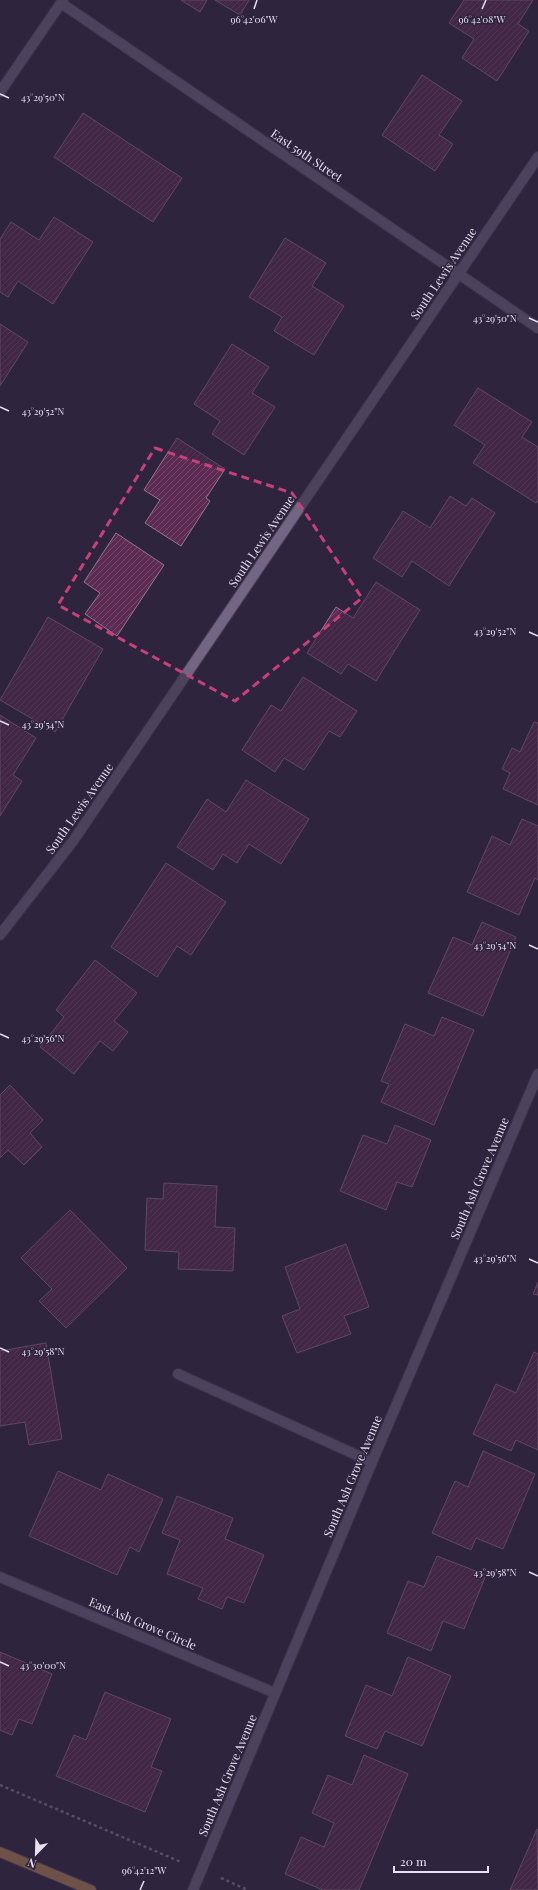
<svg xmlns="http://www.w3.org/2000/svg" width="538" height="1890" font-family="'Playfair Display',serif">
<defs>
<pattern id="building-hatch" width="6" height="6" patternUnits="userSpaceOnUse"><rect width="6" height="6" fill="#5c2a53"/><path d="M-1 1l2-2M0 6l6-6M5 7l2-2" fill="none" stroke="#73496c"/></pattern>
</defs>
<rect width="100%" height="100%" fill="#2f243e"/>
<path fill="url(#building-hatch)" stroke="#94778d" d="M181 0H207L200 12Z
M215 0H249L240 15Z
M464 0H533L518 24 529 31 497 81 462 58 474 39 449 23Z
M422 75 462 101 439 135 453 144 435 171 382 135Z
M83 113 182 178 153 222 54 157Z
M54 217 93 242 53 304 18 281 8 297 0 292V239L11 222 39 240Z
M285 238 326 263 312 286 344 306 314 355 274 331 282 317 249 297Z
M0 324 28 342 0 386Z
M232 344 269 367 252 393 275 407 244 455 212 434 220 421 194 404Z
M478 388 532 422 522 437 538 447V501L536 503 473 463 485 445 454 425Z
M177 438 225 469 206 498 210 501 181 546 145 523 160 500 144 490Z
M450 496 466 506 472 498 495 513 449 586 412 561 402 577 373 558 403 511 430 528Z
M116 533 164 565 117 636 85 614 100 593 84 582Z
M376 582 420 610 376 681 348 664 341 674 307 653 336 607 353 618Z
M48 617 103 649 55 732 0 700Z
M303 677 357 711 340 737 329 731 304 770 284 758 275 772 242 750 271 705 281 711Z
M0 715 36 738 13 775 22 781 0 816Z
M534 722 538 723V805L503 789 510 773 502 769 512 748 520 752Z
M246 780 309 819 281 864 249 844 237 863 223 854 213 870 177 847 207 799 226 812Z
M522 819 538 826V880L535 878 519 915 467 892 492 836 510 845Z
M166 863 226 902 191 955 177 946 157 977 111 947Z
M482 922 516 937 483 1016 428 993 453 937 472 945Z
M95 960 137 993 114 1021 128 1032 113 1051 100 1041 74 1074 40 1047 64 1017 56 1010Z
M442 1017 474 1030 434 1125 381 1102 389 1084 381 1081 405 1024 434 1036Z
M10 1085 43 1120 30 1133 42 1147 24 1165 8 1150 0 1158V1095Z
M395 1125 431 1140 412 1187 397 1182 386 1210 340 1191 363 1135 387 1144Z
M164 1183 217 1186 215 1227 235 1228 233 1271 178 1269 179 1252 145 1250 147 1198 163 1199Z
M70 1210 127 1268 66 1328 39 1301 52 1289 21 1258Z
M346 1244 369 1307 344 1316 351 1334 297 1353 282 1316 300 1309 285 1267Z
M538 1282V1295L533 1294Z
M46 1343 62 1439 29 1445 25 1422 0 1426V1351Z
M534 1352 538 1354V1450L516 1440 511 1451 473 1434 496 1384 516 1393Z
M483 1451 535 1474 503 1549 476 1538 471 1550 432 1533 455 1481 468 1487Z
M58 1471 101 1490 108 1474 163 1499 139 1552 130 1547 117 1575 29 1536Z
M177 1496 233 1518 225 1539 264 1555 244 1603 227 1597 222 1609 198 1599 203 1588 167 1574 180 1540 162 1533Z
M437 1556 486 1575 464 1629 443 1621 431 1651 387 1633 408 1581 424 1587Z
M0 1652 52 1674 32 1724 19 1719 12 1735 0 1730Z
M408 1657 451 1676 422 1746 385 1731 377 1749 345 1736 366 1685 392 1696Z
M105 1692 171 1719 151 1767 162 1771 145 1812 56 1776 74 1735 86 1740Z
M364 1755 408 1774 359 1890H323L285 1874 301 1837 324 1847 334 1823 312 1813 328 1775 352 1785Z
M537 1829 538 1890H510Z"/>
<g fill="none" stroke-linecap="round" stroke-linejoin="round">
<defs>
<path id="minor" d="M61 3 538 328
M0 92 63 0
M0 935 73 841 538 157
M178 1374 372 1462
M0 1577 275 1693
M193 1890 372 1462 538 1074"/>
<path id="major" d="M0 1852 91 1890"/>
</defs>
<use href="#minor" stroke="#494055" stroke-width="12"/>
<use href="#major" stroke="#494055" stroke-width="12"/>
<path stroke="#877f94" stroke-width="2.5" stroke-dasharray="3 3" stroke-linecap="butt" d="M0 1785 181 1862
M221 1878 248 1890"/>
<use href="#minor" stroke="#726684" stroke-width="10"/>
<use href="#major" stroke="#ba8856" stroke-width="10"/>
</g>
<path d="M0 0H538V1890H0ZM155 448 292 493 362 598 235 701 58 605Z" fill="#2f243e" fill-opacity=".55" fill-rule="evenodd"/>
<path fill="none" stroke="#c94079" stroke-width="3" stroke-dasharray="8 5" stroke-linejoin="round" d="M155 448 292 493 362 598 235 701 58 605Z"/>
<path fill="none" stroke="#e7e1f2" stroke-width="1.5" d="M254 9 257 0M482 9 486 0M0 94 9 98M529 318 538 322M0 407 9 411M529 632 538 636M0 721 9 725M529 945 538 949M0 1034 9 1038M529 1259 538 1263M0 1348 9 1352M529 1572 538 1576M0 1662 9 1666M140 1890 144 1881"/>
<g text-anchor="middle" dominant-baseline="central" stroke-width="3" stroke-linejoin="round" paint-order="stroke">
<g font-size="12" fill="#e7e1f2" stroke="#2f243e">
<text transform="translate(307 155) rotate(34)">East 59th Street</text>
<text transform="translate(443 273) rotate(-56)">South Lewis Avenue</text>
<text transform="translate(261 541) rotate(-56)">South Lewis Avenue</text>
<text transform="translate(79 808) rotate(-55)">South Lewis Avenue</text>
<text transform="translate(479 1178) rotate(-67)">South Ash Grove Avenue</text>
<text transform="translate(352 1476) rotate(-67)">South Ash Grove Avenue</text>
<text transform="translate(143 1623) rotate(23)">East Ash Grove Circle</text>
<text transform="translate(227 1775) rotate(-67)">South Ash Grove Avenue</text>
</g>
</g>
<g font-size="10" text-anchor="middle" fill="#e7e1f2" stroke="#2f243e" stroke-width="3" stroke-linejoin="round" paint-order="stroke">
<text x="482" y="23">96°42'08"W</text>
<text x="254" y="23">96°42'06"W</text>
<text x="43" y="101">43°29'50"N</text>
<text x="495" y="322">43°29'50"N</text>
<text x="43" y="415">43°29'52"N</text>
<text x="495" y="635">43°29'52"N</text>
<text x="43" y="728">43°29'54"N</text>
<text x="495" y="949">43°29'54"N</text>
<text x="43" y="1042">43°29'56"N</text>
<text x="495" y="1262">43°29'56"N</text>
<text x="43" y="1355">43°29'58"N</text>
<text x="495" y="1576">43°29'58"N</text>
<text x="43" y="1669">43°30'00"N</text>
<text x="144" y="1874">96°42'12"W</text>
</g>
<g transform="translate(36 1854) rotate(203)" stroke="#2f243e" stroke-width="3" paint-order="stroke">
<path d="M0-3L7 15L0 10L-7 15Z" fill="#e7e1f2"/>
<text y="-6" font-size="11" font-weight="bold" text-anchor="middle" fill="#e7e1f2">N</text>
</g>
<path d="M394 1866v6h94v-6" fill="none" stroke="#e7e1f2" stroke-width="2"/>
<text x="400" y="1866" font-size="12" fill="#e7e1f2" stroke="#2f243e" stroke-width="3" paint-order="stroke">20 m</text>
</svg>
